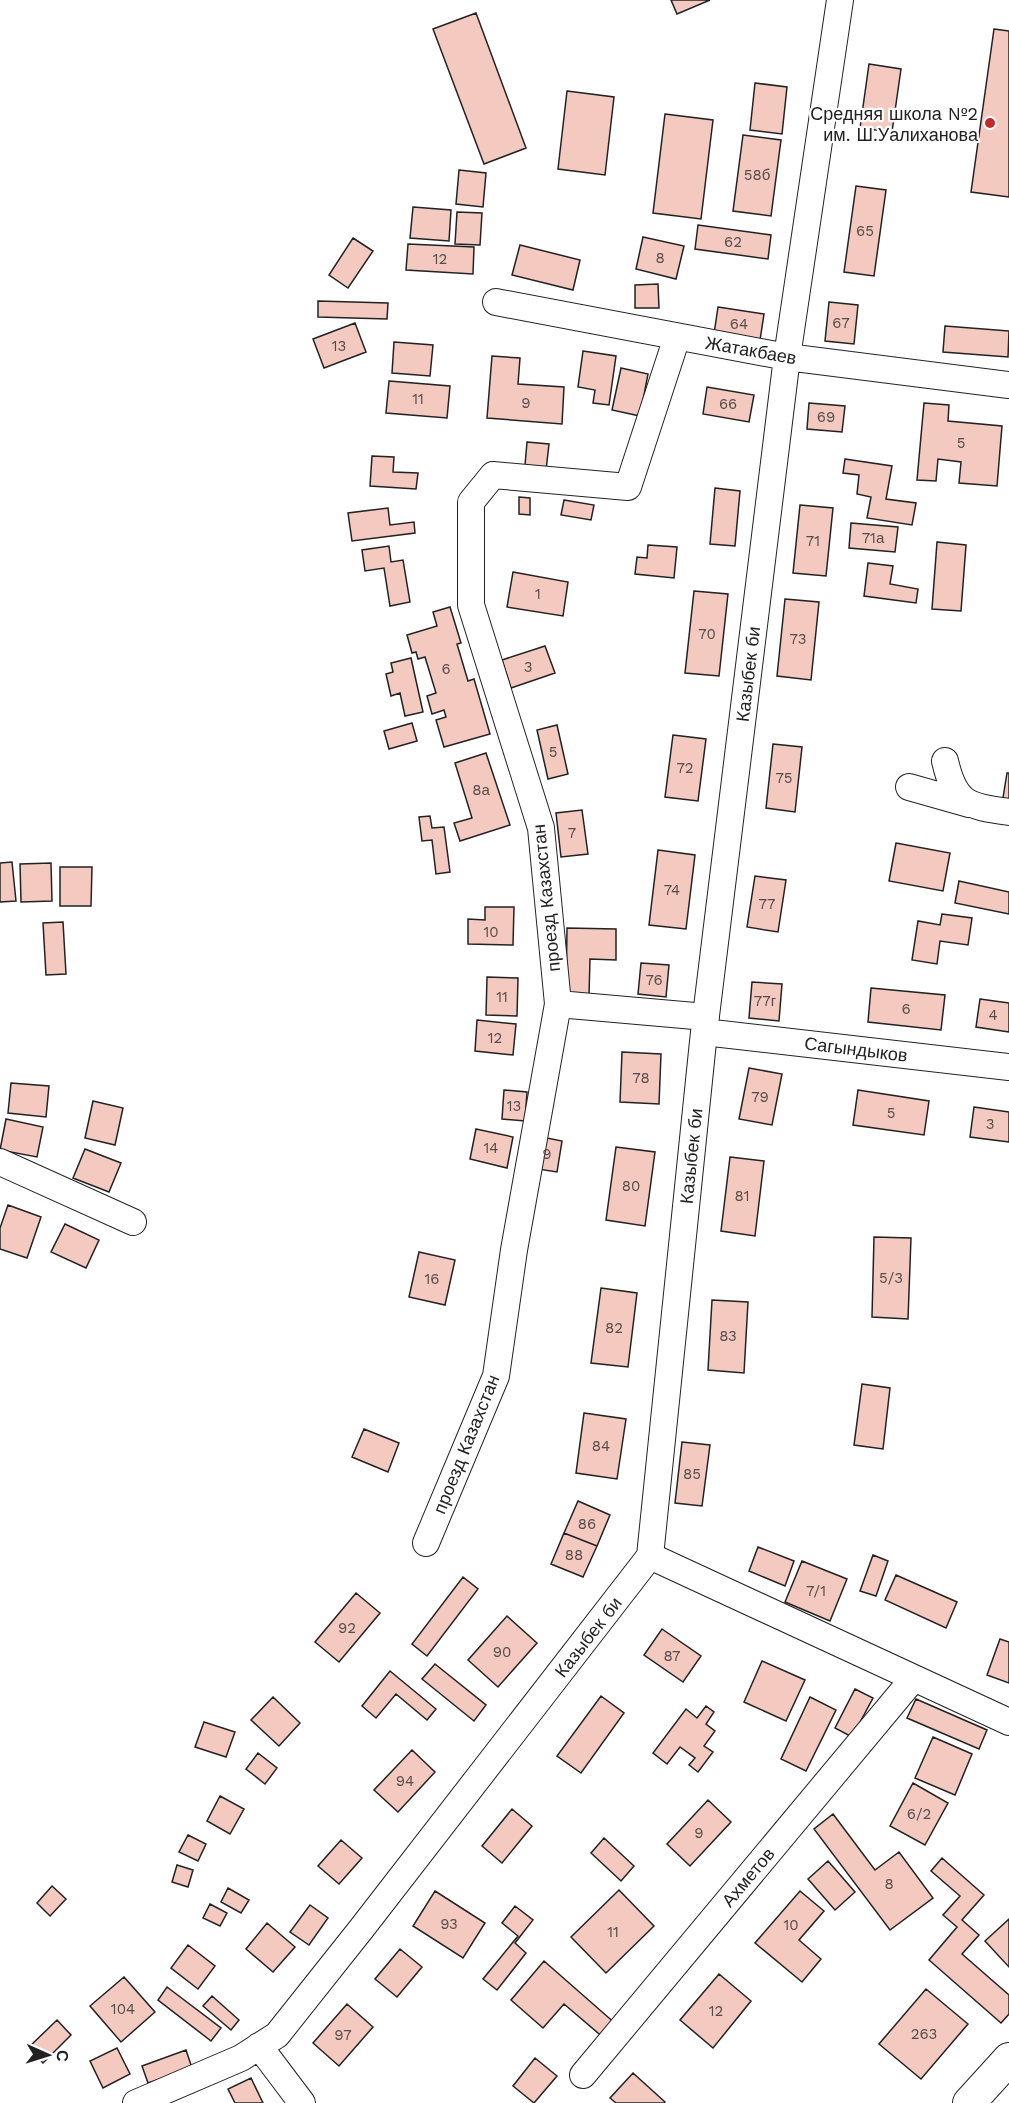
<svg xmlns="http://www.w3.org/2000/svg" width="1009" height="2103" font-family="'Work Sans',sans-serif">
<rect width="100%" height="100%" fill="#fff"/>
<path fill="#f3c9c0" stroke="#222" stroke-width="1.5" d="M671 0H710L677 14Z
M476 13 526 148 484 164 433 29Z
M994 29 1009 31V197L971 192Z
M869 64 901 69 892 132 860 128Z
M755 83 787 87 782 134 750 130Z
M567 91 614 97 605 175 558 169Z
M665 114 713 120 701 219 653 213Z
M743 135 781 140 771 216 733 211Z
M459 170 486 173 483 207 456 204Z
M856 186 886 190 874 276 844 272Z
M413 207 451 210 449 241 410 238Z
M457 212 482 213 480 245 455 244Z
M698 225 771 235 768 259 695 249Z
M643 237 684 246 676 279 636 269Z
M353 238 373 251 348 288 329 275Z
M408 244 474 247 473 274 406 270Z
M520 245 580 260 573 290 512 275Z
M658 284 659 308H635V285Z
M318 301 388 303 387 319 318 317Z
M829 302 858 305 854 344 825 341Z
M718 307 764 314 760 340 714 334Z
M355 323 366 352 324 368 313 339Z
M945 326 1009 331 1008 357 943 352Z
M394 342 433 345 430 376 392 373Z
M583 351 616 356 609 405 593 403 595 390 578 387Z
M492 356 520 358 518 384 564 387 562 424 487 418Z
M621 368 648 374 640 416 612 410Z
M389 381 450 386 447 418 386 413Z
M707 387 754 395 749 422 703 414Z
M809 403 845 406 842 432 807 429Z
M924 403 949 405 948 421 1002 426 997 486 959 483 961 462 938 459 936 481 917 480Z
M527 442 549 444 545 479 524 477Z
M372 456 394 457 393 472 418 473 416 489 370 486Z
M845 459 892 466 886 499 916 503 912 525 867 518 871 497 857 494 859 475 843 473Z
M715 488 740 491 735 546 710 544Z
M519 497 530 498V515L519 514Z
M564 500 594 505 591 520 561 515Z
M800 505 833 508 826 576 793 573Z
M388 508 390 525 414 522 415 533 352 541 348 513Z
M851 523 898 527 895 552 849 548Z
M937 542 966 545 961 611 932 609Z
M648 545 677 547 674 578 635 574 637 557 647 558Z
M389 546 391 562 403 560 410 602 390 606 384 568 365 571 362 550Z
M868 563 893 566 890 584 918 589 916 603 864 596Z
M513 572 568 582 563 616 507 607Z
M694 591 728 594 719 676 685 673Z
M785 599 819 602 811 680 777 676Z
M450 607 461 643 457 644 468 681 474 679 490 734 444 747 436 720 446 717 444 710 432 714 427 696 436 693 425 657 418 659 416 652 412 653 407 635 437 626 433 612Z
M545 646 555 673 511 688 502 660Z
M411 658 423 712 405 716 400 693 391 696 386 674 393 672 391 663Z
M412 723 417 741 389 749 384 731Z
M557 725 568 774 548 779 537 730Z
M673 735 706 739 698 801 665 797Z
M773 744 802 747 795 812 766 808Z
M486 753 510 825 460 841 454 823 472 818 455 763Z
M1007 773H1009V805L1002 804Z
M582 810 588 854 561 857 556 813Z
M430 816 432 828 444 827 450 872 436 874 432 840 422 841 419 817Z
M896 843 950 853 943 891 889 881Z
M658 850 695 855 686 929 649 925Z
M12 862 16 901 0 902V863Z
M51 863 52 901 21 902 20 864Z
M60 867H92L91 906H60Z
M755 876 786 880 778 932 747 927Z
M959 881 1009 892V914L955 903Z
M485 907H514L513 945 468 944V919L485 920Z
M942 914 972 918 968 945 940 941 937 964 912 960 918 921 940 925Z
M63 922 66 974 46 975 43 923Z
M567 928 616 929V960L590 959 589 996H566Z
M641 963 669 965 666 997 638 994Z
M487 977 518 978 517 1016 486 1015Z
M752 982 782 984 779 1021 749 1018Z
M871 988 945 995 941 1030 868 1022Z
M980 999 1009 1003V1032L976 1027Z
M477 1020 516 1024 513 1055 475 1051Z
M622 1052 661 1054 659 1104 620 1102Z
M749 1068 782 1074 772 1125 739 1119Z
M11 1083 49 1086 46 1117 8 1113Z
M504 1090 527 1092 525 1121 502 1119Z
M858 1090 929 1101 924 1135 853 1125Z
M93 1101 123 1108 115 1145 85 1138Z
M974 1107 1009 1112V1142L970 1137Z
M6 1119 43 1127 37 1157 0 1150Z
M476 1129 513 1137 507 1168 470 1159Z
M537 1136 562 1141 557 1172 531 1168Z
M616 1147 655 1152 645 1226 606 1220Z
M85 1149 121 1163 109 1192 73 1178Z
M730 1157 764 1161 755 1236 721 1231Z
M8 1205 41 1217 27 1258 0 1249V1228Z
M65 1224 99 1240 86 1268 51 1252Z
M874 1237 911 1238 908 1319 872 1317Z
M419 1252 455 1260 445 1305 409 1297Z
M601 1288 637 1293 628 1367 591 1363Z
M712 1300 748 1302 744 1373 708 1370Z
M862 1384 890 1388 883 1449 854 1445Z
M584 1413 626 1419 617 1479 576 1473Z
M364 1429 399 1443 388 1472 352 1457Z
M682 1442 710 1445 702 1506 675 1503Z
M578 1501 610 1515 597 1546 564 1533Z
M564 1533 597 1546 583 1577 551 1564Z
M758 1547 794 1561 785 1586 749 1571Z
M873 1555 888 1561 876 1596 860 1591Z
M802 1561 847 1579 830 1621 785 1602Z
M896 1575 957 1602 946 1628 885 1600Z
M463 1577 478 1589 427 1656 412 1644Z
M356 1593 380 1613 339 1662 315 1642Z
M507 1616 537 1643 498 1687 468 1660Z
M662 1629 701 1656 683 1682 644 1655Z
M1000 1639 1009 1642V1683L987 1675Z
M762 1661 805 1680 786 1721 744 1702Z
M435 1664 486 1705 474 1721 422 1679Z
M390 1671 436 1709 427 1720 396 1694 376 1718 362 1706Z
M855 1689 873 1698 852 1737 835 1728Z
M601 1696 624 1713 581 1773 557 1756Z
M273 1697 300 1723 279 1746 251 1720Z
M810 1697 836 1710 806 1771 781 1759Z
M916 1699 987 1730 979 1749 907 1718Z
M706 1706 714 1712 706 1724 715 1731 704 1746 713 1752 698 1772 689 1765 695 1758 680 1747 667 1764 653 1753 686 1709 697 1718Z
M204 1722 235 1732 226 1757 195 1747Z
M933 1737 972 1754 955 1795 915 1778Z
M412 1750 435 1772 398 1812 374 1790Z
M258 1753 277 1768 265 1784 246 1769Z
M913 1783 948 1803 925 1845 890 1826Z
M220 1796 244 1809 230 1834 207 1821Z
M708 1800 731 1822 690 1866 667 1844Z
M512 1809 532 1826 502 1863 482 1846Z
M833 1814 875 1870 899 1852 933 1898 890 1930 814 1829Z
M188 1835 206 1844 198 1861 179 1852Z
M604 1838 634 1866 621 1881 591 1853Z
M341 1840 362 1858 339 1884 318 1866Z
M942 1858 984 1895 962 1920 979 1935 962 1954 1009 1995V2014L1001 2023 929 1960 957 1927 943 1915 960 1896 931 1871Z
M828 1861 855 1892 835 1910 808 1879Z
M177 1865 193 1870 188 1887 172 1882Z
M52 1886 66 1899 50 1916 37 1903Z
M228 1888 249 1900 241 1913 221 1902Z
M619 1890 654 1926 606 1973 571 1937Z
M435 1891 485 1923 463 1958 413 1926Z
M800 1891 824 1911 799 1940 821 1959 802 1982 755 1943Z
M210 1904 227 1913 220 1926 203 1918Z
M310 1905 328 1918 309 1945 290 1932Z
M515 1906 533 1920 515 1943 526 1953 497 1990 483 1979 518 1936 502 1923Z
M1009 1919V1967L985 1941Z
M267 1923 295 1947 273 1972 246 1949Z
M188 1945 215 1966 198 1989 171 1968Z
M400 1949 422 1967 397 1997 375 1979Z
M544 1961 617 2025 605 2039 564 2004 543 2028 511 2000Z
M719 1974 751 2001 713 2048 680 2020Z
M124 1977 155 2012 121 2042 90 2006Z
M167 1987 221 2028 211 2041 158 2000Z
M926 1989 968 2024 921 2079 879 2044Z
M212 1996 239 2020 231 2030 203 2006Z
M347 2004 373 2027 339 2066 313 2043Z
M57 2020 71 2035 43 2063 28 2048Z
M117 2048 130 2074 103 2088 90 2061Z
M186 2050 192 2068 148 2083 142 2066Z
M535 2058 557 2076 534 2103 513 2086Z
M633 2073 665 2102 664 2103H616L610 2098Z
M251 2078 263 2103H235L228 2089Z"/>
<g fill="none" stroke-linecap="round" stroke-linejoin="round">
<defs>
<path id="minor" d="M496 302 787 357 1009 385
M945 761C955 804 967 806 1009 812
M909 787 969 804
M558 1004 706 1017
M704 1032 1009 1067
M0 1162 133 1222
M426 1543 496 1376 514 1250 558 1004 541 828 471 605V502L493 475 628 487 677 337
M650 1556 1009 1722
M259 2046 302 2103
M583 2075 913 1679
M136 2103 241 2058 277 2035 362 1928 650 1556 704 1032 787 357 840 0"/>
<path id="major" d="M969 2103 1009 2059"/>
</defs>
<use href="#minor" stroke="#222" stroke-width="28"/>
<use href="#major" stroke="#222" stroke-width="34"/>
<use href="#minor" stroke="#fff" stroke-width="26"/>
<use href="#major" stroke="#fff" stroke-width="32"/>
</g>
<circle fill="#c62828" stroke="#fff" stroke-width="2" cx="990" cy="123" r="6"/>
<g text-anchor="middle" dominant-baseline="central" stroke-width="4.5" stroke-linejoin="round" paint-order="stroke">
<g font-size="15" fill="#564c4a">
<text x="757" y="175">58б</text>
<text x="865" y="231">65</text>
<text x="733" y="242">62</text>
<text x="660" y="258">8</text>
<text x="440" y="259">12</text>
<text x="841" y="323">67</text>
<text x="739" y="324">64</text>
<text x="339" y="346">13</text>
<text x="418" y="399">11</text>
<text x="526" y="403">9</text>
<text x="728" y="404">66</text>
<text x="826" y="417">69</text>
<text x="961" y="443">5</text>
<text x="873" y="538">71а</text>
<text x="813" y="541">71</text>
<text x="538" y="594">1</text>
<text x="707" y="634">70</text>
<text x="798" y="639">73</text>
<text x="528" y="667">3</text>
<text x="446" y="669">6</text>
<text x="553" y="752">5</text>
<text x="685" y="768">72</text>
<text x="784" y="778">75</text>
<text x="481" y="790">8а</text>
<text x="572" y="833">7</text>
<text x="672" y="890">74</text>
<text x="767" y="904">77</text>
<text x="491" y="932">10</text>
<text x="654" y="980">76</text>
<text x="502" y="997">11</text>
<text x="765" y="1001">77г</text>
<text x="906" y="1009">6</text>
<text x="993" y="1015">4</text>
<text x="495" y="1038">12</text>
<text x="641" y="1078">78</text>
<text x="760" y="1097">79</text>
<text x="514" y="1106">13</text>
<text x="891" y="1113">5</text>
<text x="990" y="1124">3</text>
<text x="491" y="1148">14</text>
<text x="547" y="1154">9</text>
<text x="631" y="1186">80</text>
<text x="742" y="1196">81</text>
<text x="891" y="1278">5/3</text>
<text x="432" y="1279">16</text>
<text x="614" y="1328">82</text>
<text x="728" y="1336">83</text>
<text x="601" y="1446">84</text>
<text x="692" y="1474">85</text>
<text x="587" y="1524">86</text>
<text x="574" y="1555">88</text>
<text x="816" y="1591">7/1</text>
<text x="347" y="1628">92</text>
<text x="502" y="1652">90</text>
<text x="672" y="1656">87</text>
<text x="405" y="1781">94</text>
<text x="919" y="1814">6/2</text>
<text x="699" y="1833">9</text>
<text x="889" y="1884">8</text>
<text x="449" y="1924">93</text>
<text x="791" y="1925">10</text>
<text x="613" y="1932">11</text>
<text x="123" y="2009">104</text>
<text x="716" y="2011">12</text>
<text x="924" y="2034">263</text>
<text x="343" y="2035">97</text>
</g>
<g font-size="18" fill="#222" stroke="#fff" text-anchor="end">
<text x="978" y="113">Средняя школа №2<tspan x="978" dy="21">им. Ш.Уалиханова</tspan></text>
</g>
<g font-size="18" fill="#222" stroke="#fff">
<text transform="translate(751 350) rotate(10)">Жатакбаев</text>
<text transform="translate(748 674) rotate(-83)">Казыбек би</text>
<text transform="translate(546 898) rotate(-96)">проезд Казахстан</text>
<text transform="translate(856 1049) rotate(7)">Сагындыков</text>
<text transform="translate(691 1156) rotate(-84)">Казыбек би</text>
<text transform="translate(466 1444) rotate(-68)">проезд Казахстан</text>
<text transform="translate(588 1637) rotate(-52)">Казыбек би</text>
<text transform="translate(748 1877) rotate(-50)">Ахметов</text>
</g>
</g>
<g transform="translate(48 2055) rotate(93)" stroke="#ffffff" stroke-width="4.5" paint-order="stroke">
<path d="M0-4.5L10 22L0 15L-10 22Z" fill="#222222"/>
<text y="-9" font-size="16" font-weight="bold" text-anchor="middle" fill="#222222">С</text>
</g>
</svg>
